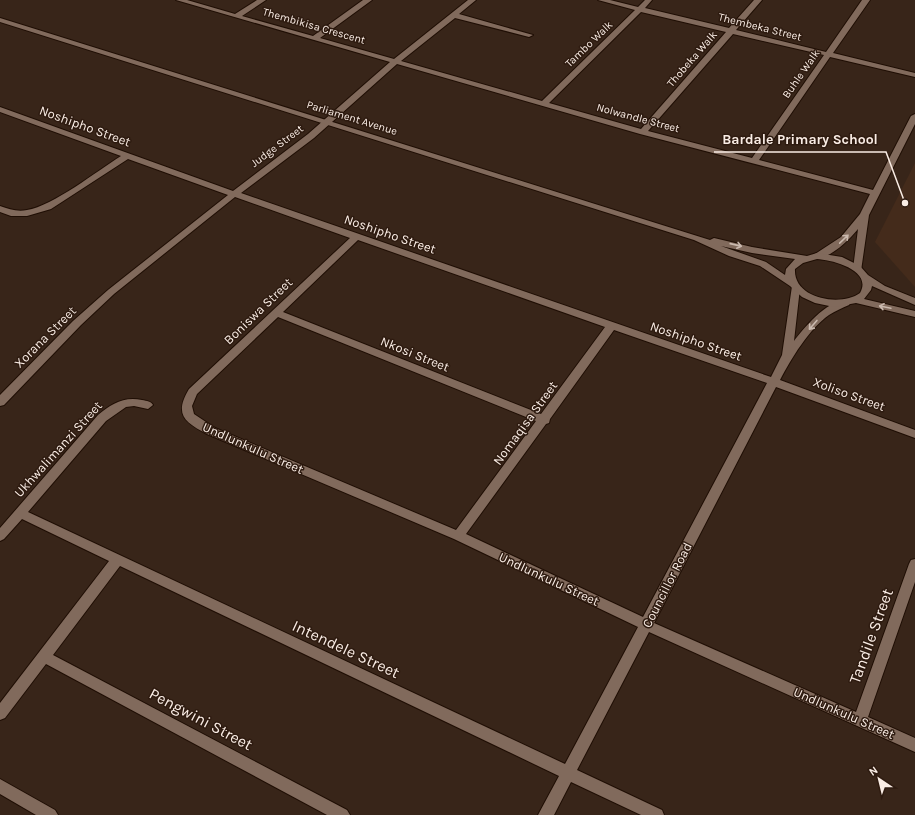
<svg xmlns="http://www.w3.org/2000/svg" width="915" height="815" font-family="Karla,sans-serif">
<rect width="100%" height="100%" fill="#382519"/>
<path fill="#442b1b" d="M915 163V287L875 242Z"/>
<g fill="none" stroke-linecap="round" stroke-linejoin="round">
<defs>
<path id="minor" d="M176 0H187L235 14 257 0H266L242 16 313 36 363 0H372L320 38 394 59 468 0H476L459 14 533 35 529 37 455 18 401 61 542 101 635 10 598 0H610L638 7 645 0H652L645 8 729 28 754 0H762L736 30 826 52 862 0H870L833 53 915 73V77L830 57 759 160 873 190 911 116 915 114V124L869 215 861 271H855L853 269 858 229C847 242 834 255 817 259L812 256 841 237 860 214 870 194 640 134 397 64 314 138 241 193 771 377 782 355 792 286 795 285 800 288 794 341C804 328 830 296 849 301L850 303 849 305C842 308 835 311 829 315 809 329 791 359 780 380L915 430V438L776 387 654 623 856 712 909 564 911 560 915 559V582L868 717 915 738V752L649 632 577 770 662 810 664 815H641L571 782 554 815H538L559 776 120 566 53 655 347 810 350 815H327L46 664 5 718 0 720V703L109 561 22 519 4 539 0 541V528L98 415C111 404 124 396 142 400 147 401 151 401 153 405L148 409 134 406 126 407 106 421 28 512 565 764 638 627 454 539 207 434C184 422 174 414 189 389L350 238 235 197 114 294 81 325 4 405 0 406V395L73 321 108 290 228 195 128 159 51 209 27 216H11L0 212V206C9 209 17 212 27 210 53 206 97 171 121 156L0 112V107L233 191 308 134 390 62ZM641 12 726 32 641 129 549 103ZM733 34 824 55 752 158 648 131ZM358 240 605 327 541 414 283 312ZM278 317 536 421 456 530 215 428 194 414 192 406 197 394ZM614 330 767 383 643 617 466 534 546 424 549 423 550 419Z
M0 779 55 810 58 815H36L0 794Z"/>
<path id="tertiary" d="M0 18 710 240 714 238 752 247 807 256 817 253 842 257 860 266 868 275 885 286 915 298V305L872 286 871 290 864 299 915 311V317L856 303 834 307 815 303 802 297 790 286 760 266 729 256 694 240 0 22ZM721 246 752 253 795 259 786 269 785 275 766 262ZM817 259C832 260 873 270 860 293 841 307 793 299 795 269L803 263Z"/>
</defs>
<use href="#minor" stroke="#1f0e04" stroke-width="2"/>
<use href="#tertiary" stroke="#1f0e04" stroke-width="2"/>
<use href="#minor" fill="#816a5c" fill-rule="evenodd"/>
<use href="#tertiary" fill="#816a5c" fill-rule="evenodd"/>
</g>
<defs><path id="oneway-shaft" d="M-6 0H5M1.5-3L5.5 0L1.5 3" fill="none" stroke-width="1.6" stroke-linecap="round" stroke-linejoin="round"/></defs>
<g stroke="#cab9ae">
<use href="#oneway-shaft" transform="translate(844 239) rotate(-44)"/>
<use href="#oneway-shaft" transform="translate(736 245) rotate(13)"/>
<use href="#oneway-shaft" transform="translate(885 307) rotate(-168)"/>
<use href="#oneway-shaft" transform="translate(813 325) rotate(131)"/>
</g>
<g text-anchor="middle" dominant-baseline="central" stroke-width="3" stroke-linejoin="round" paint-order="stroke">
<g font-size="11" fill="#faede5" stroke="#2e1b10">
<text transform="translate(314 26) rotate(16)">Thembikisa Crescent</text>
<text transform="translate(760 27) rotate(14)">Thembeka Street</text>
<text transform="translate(589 44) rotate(-44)">Tambo Walk</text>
<text transform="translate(692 59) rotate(-49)">Thobeka Walk</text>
<text transform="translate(801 74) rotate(-55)">Buhle Walk</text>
<text transform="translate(352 118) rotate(17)">Parliament Avenue</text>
<text transform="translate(638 118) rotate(15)">Nolwandle Street</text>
<text transform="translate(277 146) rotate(-37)">Judge Street</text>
</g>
<g font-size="13" fill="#faede5" stroke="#2e1b10">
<text transform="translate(85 126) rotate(20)">Noshipho Street</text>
<text transform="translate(390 234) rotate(19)">Noshipho Street</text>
<text transform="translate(258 311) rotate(-44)">Boniswa Street</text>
<text transform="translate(45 337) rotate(-45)">Xorana Street</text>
<text transform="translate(696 341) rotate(19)">Noshipho Street</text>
<text transform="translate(415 354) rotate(22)">Nkosi Street</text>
<text transform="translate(849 394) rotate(20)">Xoliso Street</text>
<text transform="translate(525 423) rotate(-54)">Nomaqisa Street</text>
<text transform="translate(253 448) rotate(24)">Undlunkulu Street</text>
<text transform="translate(58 449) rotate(-48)">Ukhwalimanzi Street</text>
<text transform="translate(549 579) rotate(25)">Undlunkulu Street</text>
<text transform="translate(667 585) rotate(-63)">Councillor Road</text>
<text transform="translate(844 713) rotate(24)">Undlunkulu Street</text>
</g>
<g font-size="16" fill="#faede5" stroke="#2e1b10">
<text transform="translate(871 636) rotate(-70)">Tandile Street</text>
<text transform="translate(346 649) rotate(25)">Intendele Street</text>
<text transform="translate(201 719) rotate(28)">Pengwini Street</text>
</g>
</g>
<path fill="none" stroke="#faede5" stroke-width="1.5" d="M905 203L886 152H714"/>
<circle fill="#faede5" stroke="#2e1b10" stroke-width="1.5" cx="905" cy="203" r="4"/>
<g font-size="14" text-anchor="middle" font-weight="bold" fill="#faede5" stroke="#2e1b10" stroke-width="3" stroke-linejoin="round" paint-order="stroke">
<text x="800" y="144">Bardale Primary School</text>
</g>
<g transform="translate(879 779) rotate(325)" stroke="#2e1b10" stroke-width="3" paint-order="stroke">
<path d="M0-3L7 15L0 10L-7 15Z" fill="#faede5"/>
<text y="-6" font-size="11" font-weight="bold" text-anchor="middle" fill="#faede5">N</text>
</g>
</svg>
